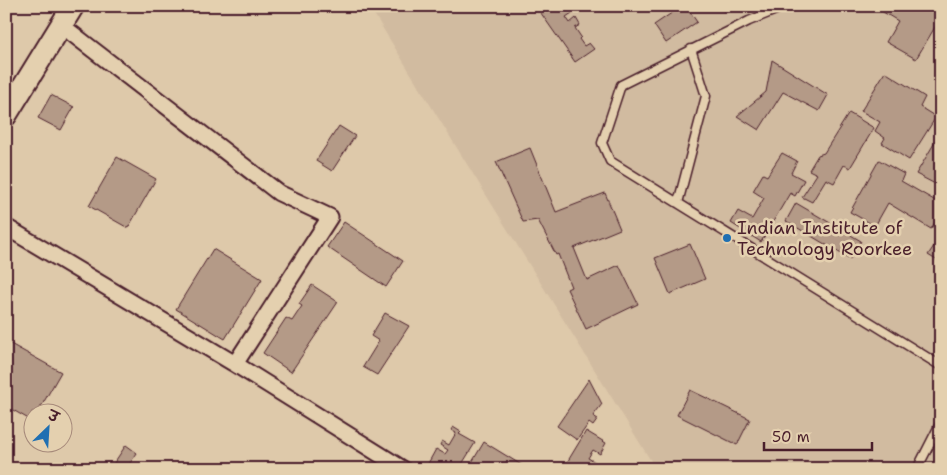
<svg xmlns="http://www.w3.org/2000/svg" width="947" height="475" font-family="'Shantell Sans','Playpen Sans Deva',sans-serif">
<rect width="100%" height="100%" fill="#dec9aa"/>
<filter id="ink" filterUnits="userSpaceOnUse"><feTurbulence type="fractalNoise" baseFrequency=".02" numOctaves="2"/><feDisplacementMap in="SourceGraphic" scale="10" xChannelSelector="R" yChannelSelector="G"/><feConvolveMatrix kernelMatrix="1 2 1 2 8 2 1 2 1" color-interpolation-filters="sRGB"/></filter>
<g filter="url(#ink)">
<path fill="#d1bba0" d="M369 6H941V469H656Z"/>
<path fill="#b49a87" stroke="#4a1f2b" d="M536 6H557L559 9 562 6H567L572 13 566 17 570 23 576 18 580 25 575 28 581 37 579 39 584 46 589 43 594 49 575 62Z
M682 6H686L697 22 666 43 654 25Z
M873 6H941V17L916 59 886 42 898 21Z
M772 60 828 95 819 111 783 92 759 130 737 116 766 92Z
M885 72 925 97 920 107 936 117 909 160 882 143 885 138 875 131 880 122 861 111Z
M51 95 74 107 61 130 38 118Z
M849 113 874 128 850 168 844 165 834 183 826 179 812 202 802 197 817 174 809 170 818 155 824 153Z
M339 126 355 136 332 171 316 161Z
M941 132V187L916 174Z
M530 148 556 212 605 193 620 229 574 248 587 280 619 265 638 304 586 329 567 289 571 287 558 254 556 255 538 220 523 222 496 162Z
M782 153 797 161 791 173 804 180 795 196 790 193 761 242 731 223 738 211 752 219 764 198 753 191 763 174 767 176Z
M117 157 156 179 128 228 89 206Z
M879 160 904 174 901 181 941 204V212L931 229 888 203 875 226 850 212Z
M796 203 861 241 850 259 786 221Z
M344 222 403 261 386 287 327 247Z
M938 240 941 242V263L928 255Z
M690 244 705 279 670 294 655 258Z
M213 249 262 279 225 339 176 309Z
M312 285 338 302 291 372 263 353 286 318 292 321 302 306 299 304Z
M385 313 409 326 377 375 363 367 379 341 371 336Z
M7 342 61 372 38 412H32V421L6 406Z
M589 379 602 404 593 416 598 419 593 426 589 423 577 440 557 426Z
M690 390 750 419 737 445 677 415Z
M453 427 461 432 459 434 475 443 459 469H425L436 449 445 454 448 450 440 445 442 441 449 445 456 433 451 430Z
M586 431 606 443 600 454 593 450 588 458 595 462 590 469H563Z
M484 442 528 469H468Z
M126 445 137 453 126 469H110Z"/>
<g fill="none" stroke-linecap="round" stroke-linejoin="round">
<defs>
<path id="service" d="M725 6H729
M786 6 749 21 621 85 602 143 610 161 941 366
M678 203 706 96 691 49
M917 469 941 422"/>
<path id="minor" d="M61 25 279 193 330 217 235 364
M6 227 235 364 403 469"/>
<path id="secondary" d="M6 115 73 6"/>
</defs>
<use href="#service" stroke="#4a1f2b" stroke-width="11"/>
<use href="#minor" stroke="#4a1f2b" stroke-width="19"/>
<use href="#secondary" stroke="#4a1f2b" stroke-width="25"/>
<use href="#service" stroke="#e4d0af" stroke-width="8"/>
<use href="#minor" stroke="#e4d0af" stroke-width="15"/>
<use href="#secondary" stroke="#e4d0af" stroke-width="21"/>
</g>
</g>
<circle fill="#1f6fb2" stroke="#e4d0af" stroke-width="2" cx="727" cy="238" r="5"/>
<g text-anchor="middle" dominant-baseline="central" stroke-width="5" stroke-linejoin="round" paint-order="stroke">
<g font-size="18" fill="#4a1f2b" stroke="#e4d0af" text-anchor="start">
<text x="737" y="228">Indian Institute of<tspan x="737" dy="21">Technology Roorkee</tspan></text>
</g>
</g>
<rect width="947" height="475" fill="none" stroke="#e4d0af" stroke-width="25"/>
<rect x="12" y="12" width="922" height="450" fill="none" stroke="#4a1f2b" stroke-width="2" filter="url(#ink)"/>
<g transform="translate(48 428) rotate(25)"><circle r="24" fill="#e4d0af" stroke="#a6897a"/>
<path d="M0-4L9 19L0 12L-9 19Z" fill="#1f6fb2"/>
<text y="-8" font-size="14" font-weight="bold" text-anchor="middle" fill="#4a1f2b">उ</text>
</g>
<path d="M764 442v8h108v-8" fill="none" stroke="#4a1f2b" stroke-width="2.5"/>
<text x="772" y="442" font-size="15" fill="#4a1f2b" stroke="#e4d0af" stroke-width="4" paint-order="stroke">50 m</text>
</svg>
